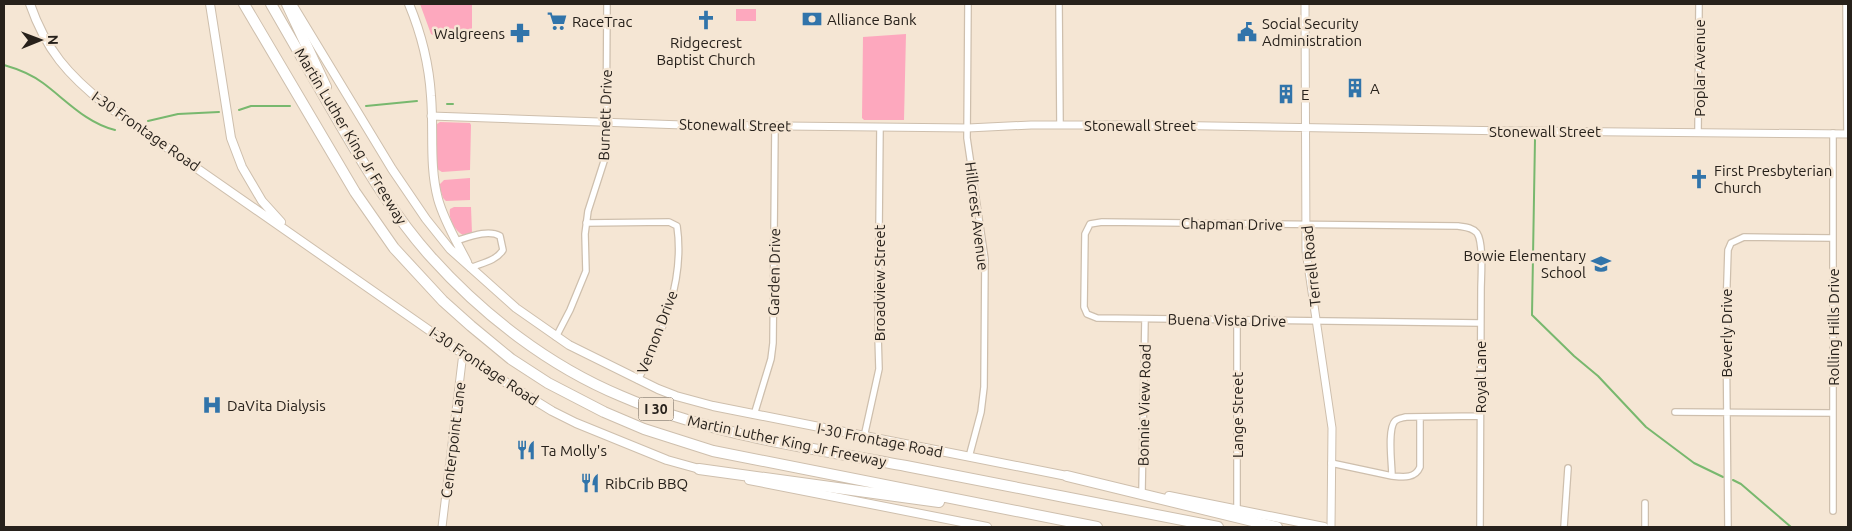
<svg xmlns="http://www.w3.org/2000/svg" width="1852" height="531" font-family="Ubuntu,sans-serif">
<rect width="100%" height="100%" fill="#f5e6d4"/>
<path fill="#fda8be" d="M420 4H472V35H433L431 34Z
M736 9H756V21H736Z
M906 34 904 120H864L862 118 863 37Z
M440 122 470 123 471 125 470 170 442 172 437 169 435 129 437 124Z
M470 178V200L446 201 443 198 439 185 444 180Z
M454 207H471L472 233 463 235C454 230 448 218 450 209Z"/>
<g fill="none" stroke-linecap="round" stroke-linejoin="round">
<path stroke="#78b86e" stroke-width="2" d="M4 65C18 69 31 74 43 83 66 100 86 123 115 130
M447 104H453
M366 106 417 101
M239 110 251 106H290
M148 121 178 114 219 112
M1535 139 1532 315 1574 356 1598 376 1646 427 1694 463 1723 477
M1733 480 1741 484 1791 527"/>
<defs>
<path id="minor" d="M968 4 967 138 985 259 984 387 981 412 969 457
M1059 4 1060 125
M1846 4 1847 134
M1698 132 1699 4
M586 223 669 222 677 226C685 281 663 331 638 380
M456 241C469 237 488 229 500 236L503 250C496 261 482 263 470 268
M556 337 570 310 586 271 585 234 588 211 606 155 607 4
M1675 412 1833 413V133
M754 415 771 359 773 343 775 126
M864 437 879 369 878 335 880 127
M1331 463 1392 476C1403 477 1415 479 1420 467V417
M1392 476C1392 464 1387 429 1395 421 1398 418 1402 418 1406 417L1480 416
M1142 491 1145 319
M1645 503V527
M1237 509V320
M1833 511V413
M1480 527 1481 290C1481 277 1484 243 1477 233 1472 227 1464 227 1458 226L1102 222 1090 224 1085 234 1084 307 1087 314 1097 318 1480 323
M1564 527 1568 468
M1728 527 1726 313 1728 250 1731 243 1744 237 1832 238"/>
<path id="tertiary" d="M1305 4 1306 251 1332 428 1331 527
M431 116 683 125 968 128 1031 125H1152L1512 131 1848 134
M442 527 463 353"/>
<path id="secondary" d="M30 4C46 50 68 75 106 105L489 372 552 411 576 423 667 460 703 470
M210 4 231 138 242 167 262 201 281 222
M292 4 392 169 426 219 450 249 516 308 569 345 658 389 676 396 713 406 1072 477
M409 4C421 33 429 64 431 96 434 131 429 165 438 199 444 221 457 242 467 262
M749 480 987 527
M1169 496 1324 527"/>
<path id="motorway" d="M244 4 355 192 394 248 443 301 471 326 511 359 548 383 604 412 644 429 713 451 1097 527
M271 4C294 44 317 84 340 124 367 170 395 217 431 257 483 315 549 366 621 396 711 435 811 448 906 466 1010 487 1114 506 1218 527
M287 4 326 87
M699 469 939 502
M1067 476 1277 527"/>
</defs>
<use href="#minor" stroke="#cebfad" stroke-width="8"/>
<use href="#tertiary" stroke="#cebfad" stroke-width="9"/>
<use href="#secondary" stroke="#cebfad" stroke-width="10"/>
<use href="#motorway" stroke="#cebfad" stroke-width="12"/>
<use href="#minor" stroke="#fff" stroke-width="5.5"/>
<use href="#tertiary" stroke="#fff" stroke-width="7"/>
<use href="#secondary" stroke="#fff" stroke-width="8"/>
<use href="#motorway" stroke="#fff" stroke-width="10"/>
</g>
<defs>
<symbol id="bank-bare" viewBox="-9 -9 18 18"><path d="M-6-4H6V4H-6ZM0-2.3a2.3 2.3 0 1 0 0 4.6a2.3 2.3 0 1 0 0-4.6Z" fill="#3174aa" stroke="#f5e6d4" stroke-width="2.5" paint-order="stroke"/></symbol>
<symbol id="church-bare" viewBox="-9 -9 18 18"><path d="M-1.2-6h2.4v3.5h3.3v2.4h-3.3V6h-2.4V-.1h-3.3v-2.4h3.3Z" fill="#3174aa" stroke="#f5e6d4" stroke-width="2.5" paint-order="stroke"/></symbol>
<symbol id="supermarket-bare" viewBox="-9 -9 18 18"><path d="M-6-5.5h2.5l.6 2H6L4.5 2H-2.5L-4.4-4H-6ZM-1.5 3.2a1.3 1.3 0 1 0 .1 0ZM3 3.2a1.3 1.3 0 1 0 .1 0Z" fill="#3174aa" stroke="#f5e6d4" stroke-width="2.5" paint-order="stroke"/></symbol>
<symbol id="civic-bare" viewBox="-9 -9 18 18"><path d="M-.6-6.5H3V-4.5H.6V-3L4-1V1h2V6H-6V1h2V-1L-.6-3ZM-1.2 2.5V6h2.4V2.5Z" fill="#3174aa" stroke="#f5e6d4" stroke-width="2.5" paint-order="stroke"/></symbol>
<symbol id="pharmacy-bare" viewBox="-9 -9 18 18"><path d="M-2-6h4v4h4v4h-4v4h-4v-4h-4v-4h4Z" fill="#3174aa" stroke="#f5e6d4" stroke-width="2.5" paint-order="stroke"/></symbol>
<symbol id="building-bare" viewBox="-9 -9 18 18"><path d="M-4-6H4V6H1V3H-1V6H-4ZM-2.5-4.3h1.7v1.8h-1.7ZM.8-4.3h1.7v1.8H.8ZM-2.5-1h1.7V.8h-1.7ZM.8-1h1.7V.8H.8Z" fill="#3174aa" stroke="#f5e6d4" stroke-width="2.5" paint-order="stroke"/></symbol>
<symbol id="school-bare" viewBox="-9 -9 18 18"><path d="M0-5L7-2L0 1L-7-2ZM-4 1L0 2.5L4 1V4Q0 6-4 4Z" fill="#3174aa" stroke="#f5e6d4" stroke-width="2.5" paint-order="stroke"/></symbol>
<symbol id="hospital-bare" viewBox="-9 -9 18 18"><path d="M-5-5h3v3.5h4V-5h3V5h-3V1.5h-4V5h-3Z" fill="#3174aa" stroke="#f5e6d4" stroke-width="2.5" paint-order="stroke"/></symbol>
<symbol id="restaurant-bare" viewBox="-9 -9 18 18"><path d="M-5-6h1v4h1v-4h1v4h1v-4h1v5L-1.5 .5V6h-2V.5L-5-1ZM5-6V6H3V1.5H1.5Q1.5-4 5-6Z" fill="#3174aa" stroke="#f5e6d4" stroke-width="2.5" paint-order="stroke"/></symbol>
</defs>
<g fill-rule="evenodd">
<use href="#bank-bare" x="798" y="5" width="28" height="28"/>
<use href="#church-bare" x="692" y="6" width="28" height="28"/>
<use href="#supermarket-bare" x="543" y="7" width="28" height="28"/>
<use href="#civic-bare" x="1233" y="18" width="28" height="28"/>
<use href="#pharmacy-bare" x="506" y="19" width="28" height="28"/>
<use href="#building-bare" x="1341" y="74" width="28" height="28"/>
<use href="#building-bare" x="1272" y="80" width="28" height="28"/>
<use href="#church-bare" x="1685" y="165" width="28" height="28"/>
<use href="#school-bare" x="1587" y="250" width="28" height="28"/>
<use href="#hospital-bare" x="198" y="391" width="28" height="28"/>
<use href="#restaurant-bare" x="512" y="436" width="28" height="28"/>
<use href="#restaurant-bare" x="576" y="469" width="28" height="28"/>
</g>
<g text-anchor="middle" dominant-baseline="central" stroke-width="5" stroke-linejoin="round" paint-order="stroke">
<rect fill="#f5e6d4" stroke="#655c52" stroke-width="1" x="638.5" y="397.5" width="35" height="23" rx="4"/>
<g font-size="14" font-weight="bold" fill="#27211b">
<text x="656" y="409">I 30</text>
</g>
<g font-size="15" fill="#27211b" stroke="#f5e6d4" text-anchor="start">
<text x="827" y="19">Alliance Bank</text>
<text x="572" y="21">RaceTrac</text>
<text x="1262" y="23">Social Security<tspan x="1262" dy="17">Administration</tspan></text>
<text x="505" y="33" text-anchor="end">Walgreens</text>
<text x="706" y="42" text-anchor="middle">Ridgecrest<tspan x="706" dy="17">Baptist Church</tspan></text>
<text x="1370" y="88">A</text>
<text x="1301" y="94">E</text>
<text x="1714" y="170">First Presbyterian<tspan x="1714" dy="17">Church</tspan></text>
<text x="1586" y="255" text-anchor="end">Bowie Elementary<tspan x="1586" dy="17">School</tspan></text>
<text x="227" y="405">DaVita Dialysis</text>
<text x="541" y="450">Ta Molly's</text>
<text x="605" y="483">RibCrib BBQ</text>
</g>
<g font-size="15" fill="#27211b" stroke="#f5e6d4">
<text transform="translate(1699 68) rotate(-90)">Poplar Avenue</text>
<text transform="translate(605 115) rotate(-88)">Burnett Drive</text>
<text transform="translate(735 125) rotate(1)">Stonewall Street</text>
<text x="1140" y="125">Stonewall Street</text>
<text transform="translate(146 131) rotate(35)">I-30 Frontage Road</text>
<text x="1545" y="131">Stonewall Street</text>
<text transform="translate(351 136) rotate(59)">Martin Luther King Jr Freeway</text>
<text transform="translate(977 216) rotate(83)">Hillcrest Avenue</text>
<text transform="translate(1232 224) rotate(1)">Chapman Drive</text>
<text transform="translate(1311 266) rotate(-96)">Terrell Road</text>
<text transform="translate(774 272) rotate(-89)">Garden Drive</text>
<text transform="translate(879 283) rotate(-90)">Broadview Street</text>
<text transform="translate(1227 320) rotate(1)">Buena Vista Drive</text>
<text transform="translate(1833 327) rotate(-90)">Rolling Hills Drive</text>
<text transform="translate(657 332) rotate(-69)">Vernon Drive</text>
<text transform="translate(1726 333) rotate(-90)">Beverly Drive</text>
<text transform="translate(484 366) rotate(34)">I-30 Frontage Road</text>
<text transform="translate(1480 377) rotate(-90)">Royal Lane</text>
<text transform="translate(1144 405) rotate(-89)">Bonnie View Road</text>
<text transform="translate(1237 415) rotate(-90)">Lange Street</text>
<text transform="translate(453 440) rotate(-83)">Centerpoint Lane</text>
<text transform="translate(880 440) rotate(11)">I-30 Frontage Road</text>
<text transform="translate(787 441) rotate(12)">Martin Luther King Jr Freeway</text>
</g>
</g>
<rect width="1852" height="531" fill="none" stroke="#27211b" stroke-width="10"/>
<g transform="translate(40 40) rotate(89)" stroke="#f5e6d4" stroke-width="4" paint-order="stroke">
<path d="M0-4L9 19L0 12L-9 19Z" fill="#27211b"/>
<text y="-8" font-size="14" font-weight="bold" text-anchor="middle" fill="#27211b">N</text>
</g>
</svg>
